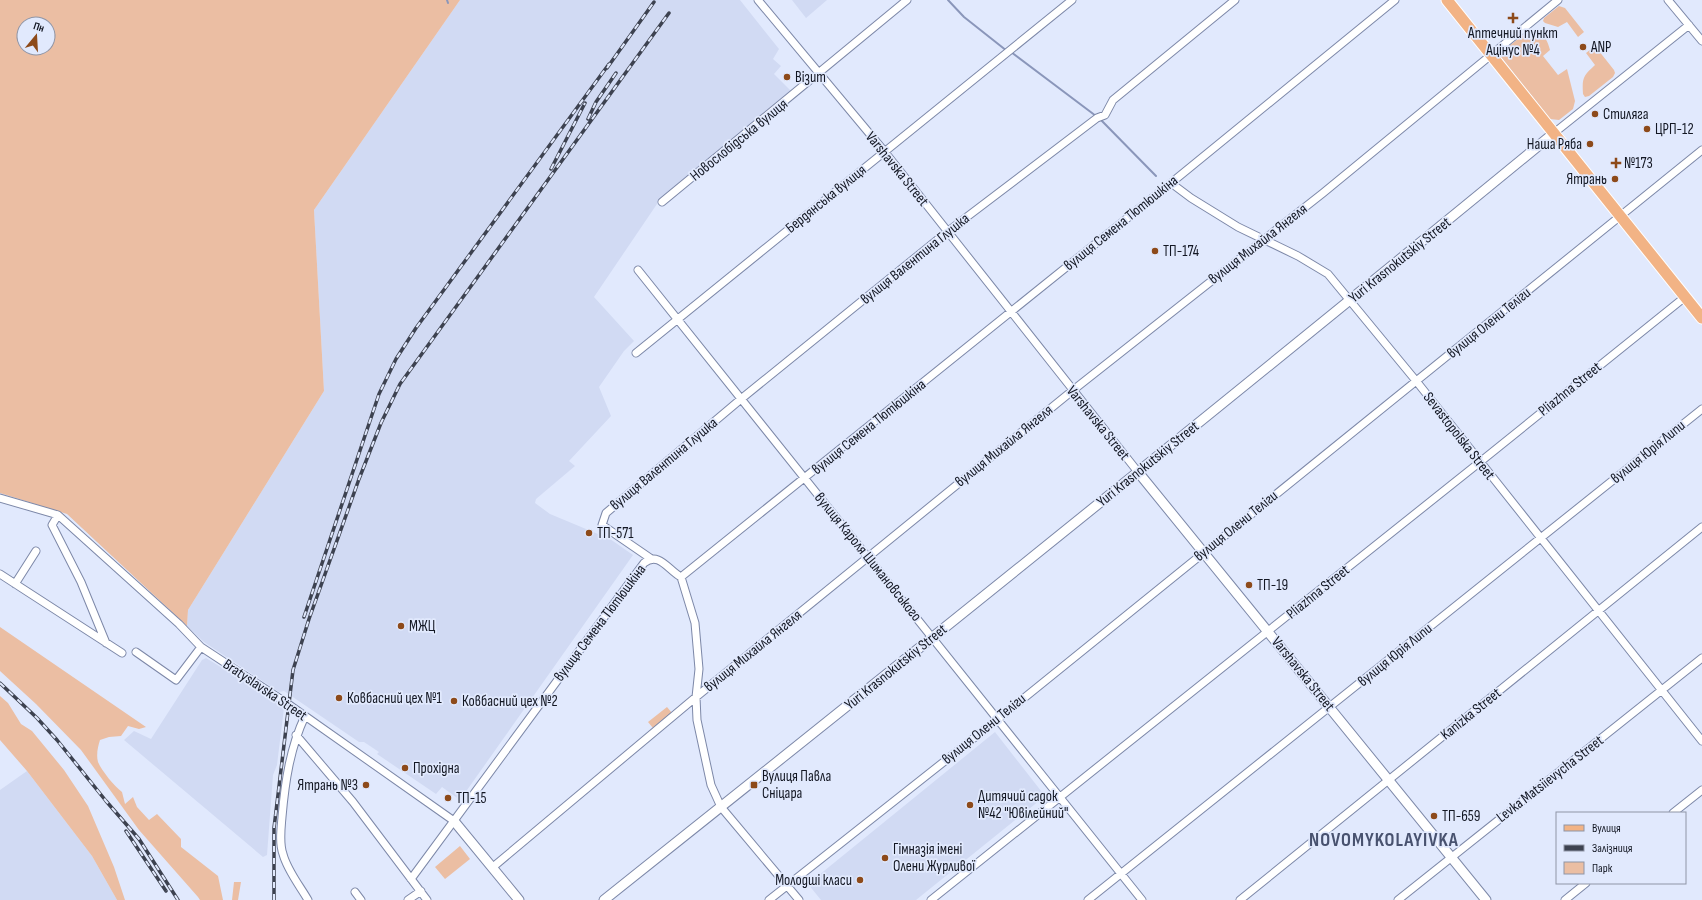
<svg xmlns="http://www.w3.org/2000/svg" width="1702" height="900" font-family="'Sofia Sans Condensed',sans-serif">
<rect width="100%" height="100%" fill="#e1e9fd"/>
<path fill="#d1daf3" d="M460 0H740L779 49 773 59 781 66 774 74 791 91 659 201 594 297 634 341 624 351 599 387 611 416 569 461 575 466 536 499 535 503 550 514 610 539 633 555 460 800 442 787 436 794 377 754 379 752 364 742H359L284 691 279 692 204 642 187 626 188 610 324 391 314 210Z
M792 0H827L806 18Z
M206 658 276 701 284 708 277 765 273 775 267 855 263 857 124 740 134 731 151 739 202 660Z
M995 732 1045 796 916 900H821L808 884Z
M27 771 92 856 117 900H0V790Z"/>
<path fill="#ebbea3" fill-rule="evenodd" d="M0 0H460L314 210 324 391 188 610 187 626 67 514 0 493ZM24 24H48V48H24Z
M1559 6 1565 8 1584 32 1578 37 1567 22 1558 27 1545 23 1543 21 1544 18Z
M1528 31C1543 35 1546 35 1550 50L1543 56 1558 75 1567 69 1575 101 1573 109 1559 120 1550 119 1501 57 1503 51Z
M1595 46 1614 70 1615 73 1613 77 1589 96 1585 97 1583 94C1582 78 1583 76 1595 65L1586 53Z
M0 627 146 727 139 729 128 726 121 736 109 737 100 740C98 746 96 755 98 762 102 771 114 786 122 792L125 804 133 797 137 807 149 820 157 814 181 839V847L218 876 223 900H200L198 897 139 830 81 750 36 704 0 671Z
M0 696 8 703 21 724 32 731 64 770 88 806 114 867 125 900H117L92 856 27 771 0 740Z
M667 707 672 713 653 728 648 722Z
M460 846 470 859 445 879 435 867Z
M234 882H241L238 900H232Z"/>
<g fill="none" stroke-linecap="round" stroke-linejoin="round">
<path stroke="#8a96ba" stroke-width="2" d="M447 0 448 3
M948 0 964 17 1007 51
M1011 52 1096 116
M1101 120 1156 176"/>
<defs>
<path id="minor" d="M758 0 884 151 1138 472
M1668 0 1702 41
M1554 133 1689 25
M1171 183 1191 198 1238 227 1298 256 1328 274 1417 382 1702 741
M662 202 907 0
M638 270 1142 900
M636 353 1072 0
M0 498 58 515 179 624 201 647 288 704 454 821
M58 515 52 525 81 582 106 643
M650 558 602 525 606 513 741 399 947 232 1097 118 1105 115 1113 100 1235 0
M0 574 122 653
M681 577 1171 183 1395 0
M681 577 695 623 699 669 696 697 697 720 711 785 721 807 799 900
M15 584 36 551
M136 652 176 680 201 647
M305 716C290 748 285 782 282 817 281 829 279 843 283 854 287 870 300 886 308 900
M296 735 353 802 427 900
M1673 813 1702 790
M493 867 696 697 867 558 1072 391 1323 193 1558 0
M411 879 644 563C659 551 668 570 681 577
M355 892 361 900
M408 900 421 891
M769 900 998 719 1702 150
M931 900 1480 462 1685 297
M1088 900 1702 409
M1240 900 1702 527
M1398 900 1702 658
M1565 900 1586 883"/>
<path id="tertiary" d="M1138 472 1486 900
M454 821 519 900
M604 900C923 646 1240 391 1554 133"/>
<path id="primary" d="M1447 0 1702 318"/>
</defs>
<use href="#minor" stroke="#7d88a8" stroke-width="9"/>
<use href="#tertiary" stroke="#7d88a8" stroke-width="11"/>
<use href="#primary" stroke="#fff" stroke-width="13"/>
<use href="#minor" stroke="#fff" stroke-width="7"/>
<use href="#tertiary" stroke="#fff" stroke-width="9"/>
<use href="#primary" stroke="#f2b385" stroke-width="11"/>
<defs>
<path id="rail" d="M607 68 654 2
M588 119 596 102 616 73
M551 169 585 103
M304 617 379 394 396 359 416 328 609 64
M0 683 37 718 57 740 106 801 139 839 178 900
M126 831 166 891
M274 900V828L293 670 309 619 359 479 381 423 400 384 669 13"/>
</defs>
<use href="#rail" stroke="#3d4250" stroke-width="3.5"/>
<use href="#rail" stroke="#e1e9fd" stroke-width="2" stroke-dasharray="6" stroke-linecap="butt"/>
</g>
<g fill="#8d4a1a" stroke="#e1e9fd" stroke-width="1.5">
<path d="M1511 12h4v4h4v4h-4v4h-4v-4h-4v-4h4z"/>
<circle cx="1583" cy="47" r="4"/>
<circle cx="787" cy="77" r="4"/>
<circle cx="1595" cy="114" r="4"/>
<circle cx="1647" cy="129" r="4"/>
<circle cx="1590" cy="144" r="4"/>
<path d="M1614 157h4v4h4v4h-4v4h-4v-4h-4v-4h4z"/>
<circle cx="1615" cy="179" r="4"/>
<circle cx="1155" cy="251" r="4"/>
<circle cx="589" cy="533" r="4"/>
<circle cx="1249" cy="585" r="4"/>
<circle cx="401" cy="626" r="4"/>
<circle cx="339" cy="698" r="4"/>
<circle cx="454" cy="701" r="4"/>
<circle cx="405" cy="768" r="4"/>
<circle cx="366" cy="785" r="4"/>
<rect x="750" y="781" width="8" height="8" rx="2"/>
<circle cx="448" cy="798" r="4"/>
<circle cx="970" cy="805" r="4"/>
<circle cx="1434" cy="816" r="4"/>
<circle cx="885" cy="858" r="4"/>
<circle cx="860" cy="880" r="4"/>
</g>
<g text-anchor="middle" dominant-baseline="central" stroke-width="3.5" stroke-linejoin="round" paint-order="stroke">
<g font-size="15" fill="#131723" stroke="#e1e9fd" text-anchor="start">
<text x="1513" y="33" text-anchor="middle">Аптечний пункт<tspan x="1513" dy="17">Ацінус №4</tspan></text>
<text x="1591" y="47">ANP</text>
<text x="795" y="77">Візит</text>
<text x="1603" y="114">Стиляга</text>
<text x="1655" y="129">ЦРП-12</text>
<text x="1582" y="144" text-anchor="end">Наша Ряба</text>
<text x="1624" y="163">№173</text>
<text x="1607" y="179" text-anchor="end">Ятрань</text>
<text x="1163" y="251">ТП-174</text>
<text x="597" y="533">ТП-571</text>
<text x="1257" y="585">ТП-19</text>
<text x="409" y="626">МЖЦ</text>
<text x="347" y="698">Ковбасний цех №1</text>
<text x="462" y="701">Ковбасний цех №2</text>
<text x="413" y="768">Прохідна</text>
<text x="762" y="776">Вулиця Павла<tspan x="762" dy="17">Сніцара</tspan></text>
<text x="358" y="785" text-anchor="end">Ятрань №3</text>
<text x="978" y="796">Дитячий садок<tspan x="978" dy="17">№42 "Ювілейний"</tspan></text>
<text x="456" y="798">ТП-15</text>
<text x="1442" y="816">ТП-659</text>
<text x="893" y="849">Гімназія імені<tspan x="893" dy="17">Олени Журливої</tspan></text>
<text x="852" y="880" text-anchor="end">Молодші класи</text>
</g>
<g font-size="15" fill="#131723" stroke="#e1e9fd">
<text transform="translate(739 140) rotate(-39)">Новослобідська вулиця</text>
<text transform="translate(897 169) rotate(51)">Varshavska Street</text>
<text transform="translate(826 199) rotate(-39)">Бердянська вулиця</text>
<text transform="translate(1121 223) rotate(-39)">вулиця Семена Тютюшкіна</text>
<text transform="translate(1258 244) rotate(-38)">вулиця Михайла Янгеля</text>
<text transform="translate(915 259) rotate(-39)">вулиця Валентина Глушка</text>
<text transform="translate(1400 260) rotate(-39)">Yuri Krasnokutskiy Street</text>
<text transform="translate(1489 323) rotate(-39)">вулиця Олени Теліги</text>
<text transform="translate(1570 389) rotate(-39)">Pliazhna Street</text>
<text transform="translate(1098 423) rotate(51)">Varshavska Street</text>
<text transform="translate(869 427) rotate(-39)">вулиця Семена Тютюшкіна</text>
<text transform="translate(1459 436) rotate(52)">Sevastopolska Street</text>
<text transform="translate(1004 446) rotate(-39)">вулиця Михайла Янгеля</text>
<text transform="translate(1648 452) rotate(-39)">вулиця Юрія Липи</text>
<text transform="translate(664 464) rotate(-40)">вулиця Валентина Глушка</text>
<text transform="translate(1148 464) rotate(-39)">Yuri Krasnokutskiy Street</text>
<text transform="translate(1236 526) rotate(-39)">вулиця Олени Теліги</text>
<text transform="translate(868 557) rotate(51)">вулиця Кароля Шимановського</text>
<text transform="translate(1318 592) rotate(-39)">Pliazhna Street</text>
<text transform="translate(600 623) rotate(-53)">вулиця Семена Тютюшкіна</text>
<text transform="translate(753 651) rotate(-39)">вулиця Михайла Янгеля</text>
<text transform="translate(1395 655) rotate(-39)">вулиця Юрія Липи</text>
<text transform="translate(896 667) rotate(-39)">Yuri Krasnokutskiy Street</text>
<text transform="translate(1303 674) rotate(51)">Varshavska Street</text>
<text transform="translate(265 690) rotate(34)">Bratyslavska Street</text>
<text transform="translate(1471 714) rotate(-39)">Kanizka Street</text>
<text transform="translate(984 729) rotate(-39)">вулиця Олени Теліги</text>
<text transform="translate(1550 779) rotate(-38)">Levka Matsiievycha Street</text>
</g>
<g font-size="19" font-weight="bold" letter-spacing="1" fill="#48526f" stroke="#e1e9fd">
<text x="1384" y="840">NOVOMYKOLAYIVKA</text>
</g>
</g>
<rect x="1556" y="812" width="130" height="72" fill="#e1e9fd" stroke="#8f95a6"/>
<rect x="1564" y="825" width="20" height="6" fill="#f2b385" stroke="#8f95a6"/>
<text x="1592" y="832" font-size="12" fill="#131723">Вулиця</text>
<rect x="1564" y="845" width="20" height="6" fill="#3d4250" stroke="#8f95a6"/>
<text x="1592" y="852" font-size="12" fill="#131723">Залізниця</text>
<rect x="1564" y="862" width="20" height="12" fill="#ebbea3" stroke="#8f95a6"/>
<text x="1592" y="872" font-size="12" fill="#131723">Парк</text>
<g transform="translate(36 36) rotate(18)"><circle r="19" fill="#e1e9fd" stroke="#8f95a6"/>
<path d="M0-3L7 15L0 10L-7 15Z" fill="#8d4a1a"/>
<text y="-6" font-size="11" font-weight="bold" text-anchor="middle" fill="#131723">Пн</text>
</g>
</svg>
